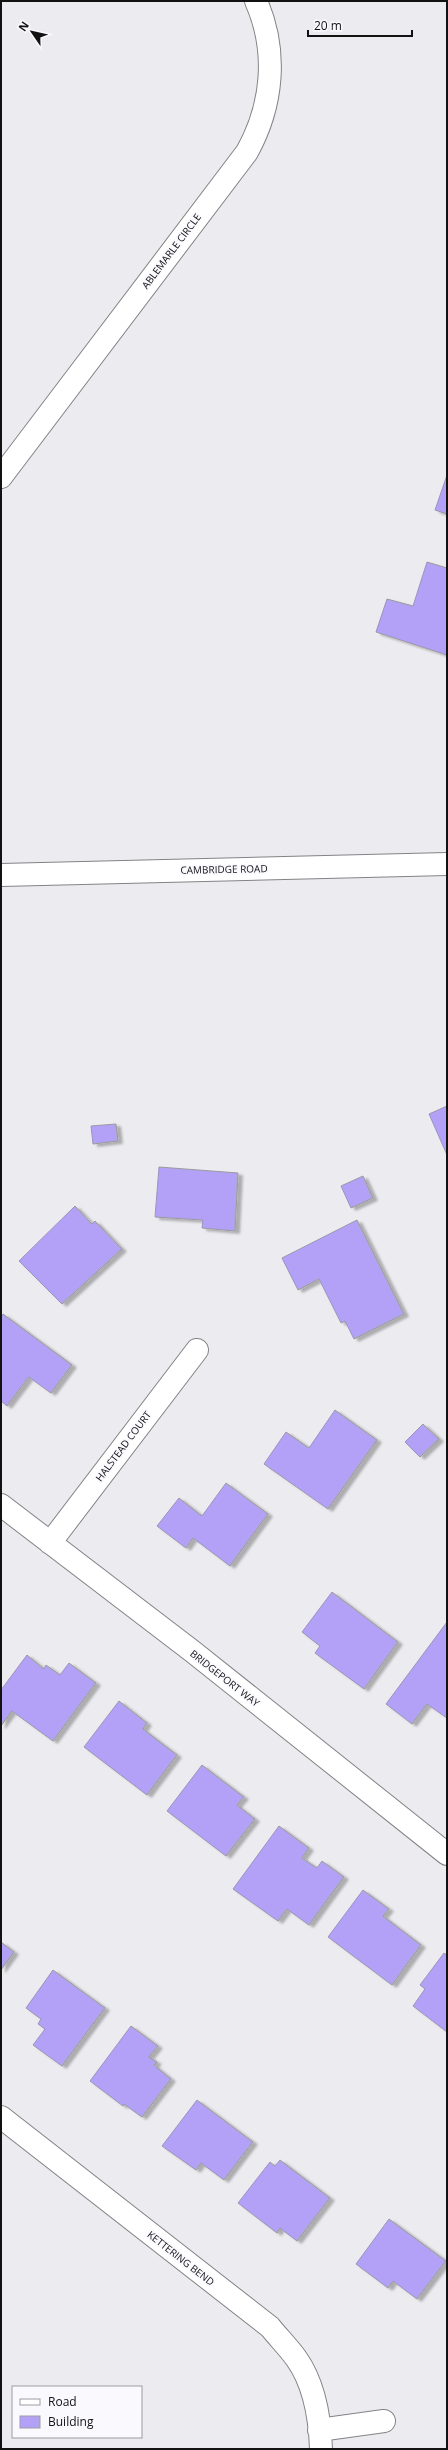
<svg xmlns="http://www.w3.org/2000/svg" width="448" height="2450" font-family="'Open Sans',sans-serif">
<defs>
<filter id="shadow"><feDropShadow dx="4.5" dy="2.5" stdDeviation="1" flood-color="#0004"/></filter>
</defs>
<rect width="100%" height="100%" fill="#ececf0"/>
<path fill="#b2a1f7" stroke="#9a9a9e" filter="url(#shadow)" d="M447 475V514L435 510Z
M427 562 447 568V655L376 632 387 599 413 606Z
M447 1106V1155L429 1114Z
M116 1124 118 1141 93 1144 91 1126Z
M159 1167 238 1173 235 1231 202 1228 203 1220 155 1217Z
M363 1176 373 1198 351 1208 341 1186Z
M75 1206 92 1224 95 1221 122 1249 62 1304 19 1261Z
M357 1220 404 1314 354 1339 345 1321 341 1323 319 1279 298 1290 282 1258Z
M3 1314 72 1365 51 1393 29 1377 7 1406 1 1401V1317Z
M335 1410 377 1440 328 1509 264 1464 286 1432 309 1448Z
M423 1424 439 1439 420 1457 405 1442Z
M226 1483 268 1514 230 1566 193 1538 186 1548 157 1526 179 1498 202 1516Z
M332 1592 398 1642 364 1689 315 1653 320 1646 302 1632Z
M447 1622V1718L427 1704 412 1724 386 1704Z
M27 1655 44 1669 46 1665 60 1675 69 1663 96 1683 53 1741 12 1711 1 1726V1690Z
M119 1701 147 1723 143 1729 177 1755 147 1795 84 1747Z
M202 1765 244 1797 237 1805 255 1819 226 1856 167 1811Z
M279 1826 309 1848 302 1858 317 1868 322 1861 344 1877 309 1925 287 1909 278 1921 233 1889Z
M363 1890 389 1909 383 1916 421 1945 392 1985 328 1937Z
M1 1942 14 1952 1 1970Z
M444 1953 447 1955V2032L413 2006 425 1989 420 1985Z
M53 1970 105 2008 62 2066 33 2045 45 2029 38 2024 41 2019 26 2008Z
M131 2026 158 2046 149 2057 157 2062 154 2065 171 2079 142 2117 124 2104 123 2106 90 2081Z
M197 2100 253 2142 224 2180 201 2163 196 2170 162 2146Z
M280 2160 330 2198 297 2241 280 2228 277 2233 238 2203 270 2162 275 2166Z
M389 2219 446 2261 417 2299 393 2281 388 2288 356 2264Z"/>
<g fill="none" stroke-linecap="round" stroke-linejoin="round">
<defs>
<path id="street" d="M1 477 247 152C273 105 278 51 256 1
M1 875 447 864
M1 1505 192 1651 447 1854
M50 1543 197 1350
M1 2117 270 2327C278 2337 288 2347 296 2358 314 2383 320 2419 321 2449
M319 2430 384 2421"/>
</defs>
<use href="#street" stroke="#838286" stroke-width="24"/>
<use href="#street" stroke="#fff" stroke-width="22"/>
</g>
<g text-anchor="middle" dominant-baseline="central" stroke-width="3.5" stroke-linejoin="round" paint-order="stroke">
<g font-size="10" fill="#121213" stroke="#faf9fe">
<text transform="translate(171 251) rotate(-53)">ABLEMARLE CIRCLE</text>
<text transform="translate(224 869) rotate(-1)">CAMBRIDGE ROAD</text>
<text transform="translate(123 1446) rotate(-53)">HALSTEAD COURT</text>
<text transform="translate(225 1678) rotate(38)">BRIDGEPORT WAY</text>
<text transform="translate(181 2258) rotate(38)">KETTERING BEND</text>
</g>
</g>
<rect width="448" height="2450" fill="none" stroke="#121213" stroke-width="4"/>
<rect x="12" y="2386" width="130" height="52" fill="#faf9fe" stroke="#9d9da0"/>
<rect x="20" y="2399" width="20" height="6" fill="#ffffff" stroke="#9d9da0"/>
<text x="48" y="2406" font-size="12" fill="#121213">Road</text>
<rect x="20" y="2416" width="20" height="12" fill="#b2a1f7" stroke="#9d9da0"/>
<text x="48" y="2426" font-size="12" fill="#121213">Building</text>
<g transform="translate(32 32) rotate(304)" stroke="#faf9fe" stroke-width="3" paint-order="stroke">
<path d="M0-3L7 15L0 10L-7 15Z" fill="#121213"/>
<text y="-6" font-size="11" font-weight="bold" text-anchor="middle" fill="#121213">N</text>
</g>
<path d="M308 30v6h104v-6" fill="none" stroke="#121213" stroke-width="2"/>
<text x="314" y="30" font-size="12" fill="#121213" stroke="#faf9fe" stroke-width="3" paint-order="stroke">20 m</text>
</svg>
